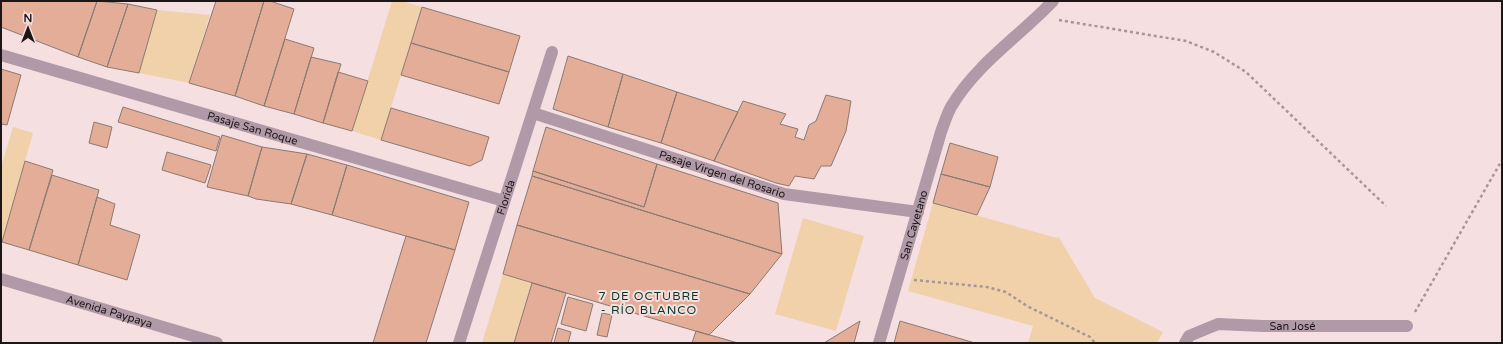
<svg xmlns="http://www.w3.org/2000/svg" width="1503" height="344" font-family="'Varela Round',sans-serif">
<rect width="100%" height="100%" fill="#f5dfe0"/>
<path fill="#f1d1aa" d="M392 1H402L422 7 381 140 352 131Z
M157 10 210 15 189 83 139 73Z
M13 127 33 133 2 242 1 167Z
M933 203 1057 238 1058 236 1095 298 1163 332 1157 343H1028L1033 326 908 291Z
M803 218 864 236 836 331 775 314Z
M503 274 532 283 514 343H482Z"/>
<path fill="#e3ad97" stroke="#8b7a73" d="M1 1H97L78 57 1 27Z
M97 1 128 4 107 67 78 57Z
M216 1H264L235 96 189 83Z
M264 1H270L294 9 264 106 235 96Z
M128 4 157 10 139 73 107 67Z
M422 7 520 36 509 72 411 43Z
M285 39 314 48 294 114 264 106Z
M411 43 509 72 499 104 401 75Z
M568 56 623 74 608 127 553 109Z
M311 57 341 64 323 123 294 114Z
M1 69 21 75 7 125 1 124Z
M338 72 368 81 352 131 323 123Z
M623 74 677 92 661 143 608 127Z
M677 92 738 112 714 161 661 143Z
M826 95 851 101 846 131 831 166H821L814 179 795 176 789 186 776 183 714 161 743 101 786 114 780 124 798 129 795 137 804 140 809 125 816 121Z
M123 107 220 137 216 151 118 122Z
M391 108 489 137 482 160 470 166 381 140Z
M94 122 112 127 107 148 89 143Z
M546 127 657 164 644 207 533 171Z
M222 135 262 147 248 196 207 187Z
M950 143 998 157 990 187 941 174Z
M262 147 307 154 291 204 256 199 248 196Z
M167 152 211 165 205 183 162 170Z
M307 154 347 165 332 215 291 204Z
M25 161 53 170 29 250 2 242Z
M657 164 778 203 782 254 532 176 533 171 644 207Z
M347 165 469 202 455 250 332 215Z
M941 174 990 187 977 215 933 203Z
M52 175 99 190 78 265 29 250Z
M532 176 782 254 750 294 517 225Z
M97 197 115 204 110 225 140 235 127 280 78 265Z
M517 225 750 294 709 335 566 293 503 274Z
M406 236 455 250 426 343H373Z
M532 283 566 293 551 343H514Z
M568 297 593 304 586 331 561 324Z
M602 313 612 315 607 337 597 335Z
M860 321 854 343H824Z
M900 321 975 343H894Z
M558 328 571 332 568 343H554Z
M696 331 738 343H692Z"/>
<g fill="none" stroke-linecap="round" stroke-linejoin="round">
<path stroke="#a79697" stroke-width="2.5" stroke-dasharray="3 3" stroke-linecap="butt" d="M1059 20 1186 41 1214 52 1246 72 1386 206
M914 280 987 287 1006 292 1027 306 1090 337 1095 343
M1415 312 1502 160"/>
<g stroke="#b19aa7" stroke-width="12">
<path id="s1" d="M1 55 504 201"/>
<path id="s2" d="M533 113 784 194 918 212"/>
<path id="s3" d="M1 279 217 343"/>
<path id="s4" d="M459 343 552 52"/>
<path id="s5" d="M879 343 941 132C944 124 947 114 951 107 976 64 1020 36 1053 1"/>
<path id="s6" d="M1185 343 1189 336 1218 324 1263 326H1407"/>
</g>
</g>
<g text-anchor="middle" dominant-baseline="central" stroke-width="4" stroke-linejoin="round" paint-order="stroke">
<g font-size="11" fill="#1d1617" stroke="#f5dfe0">
<text stroke="none"><textPath href="#s1" startOffset="262">Pasaje San Roque</textPath></text>
<text stroke="none"><textPath href="#s2" startOffset="199">Pasaje Virgen del Rosario</textPath></text>
<text stroke="none"><textPath href="#s4" startOffset="153">Florida</textPath></text>
<text stroke="none"><textPath href="#s5" startOffset="123">San Cayetano</textPath></text>
<text stroke="none"><textPath href="#s3" startOffset="113">Avenida Paypaya</textPath></text>
<text stroke="none"><textPath href="#s6" startOffset="114">San José</textPath></text>
</g>
<g font-size="12" letter-spacing="1" fill="#053726" stroke="#f5dfe0">
<text x="649" y="296">7 DE OCTUBRE<tspan x="649" dy="14">- RÍO BLANCO</tspan></text>
</g>
</g>
<rect width="1503" height="344" fill="none" stroke="#1d1617" stroke-width="4"/>
<g transform="translate(28 28)" stroke="#f5dfe0" stroke-width="3" paint-order="stroke">
<path d="M0-3L7 15L0 10L-7 15Z" fill="#1d1617"/>
<text y="-6" font-size="11" font-weight="bold" text-anchor="middle" fill="#1d1617">N</text>
</g>
</svg>
